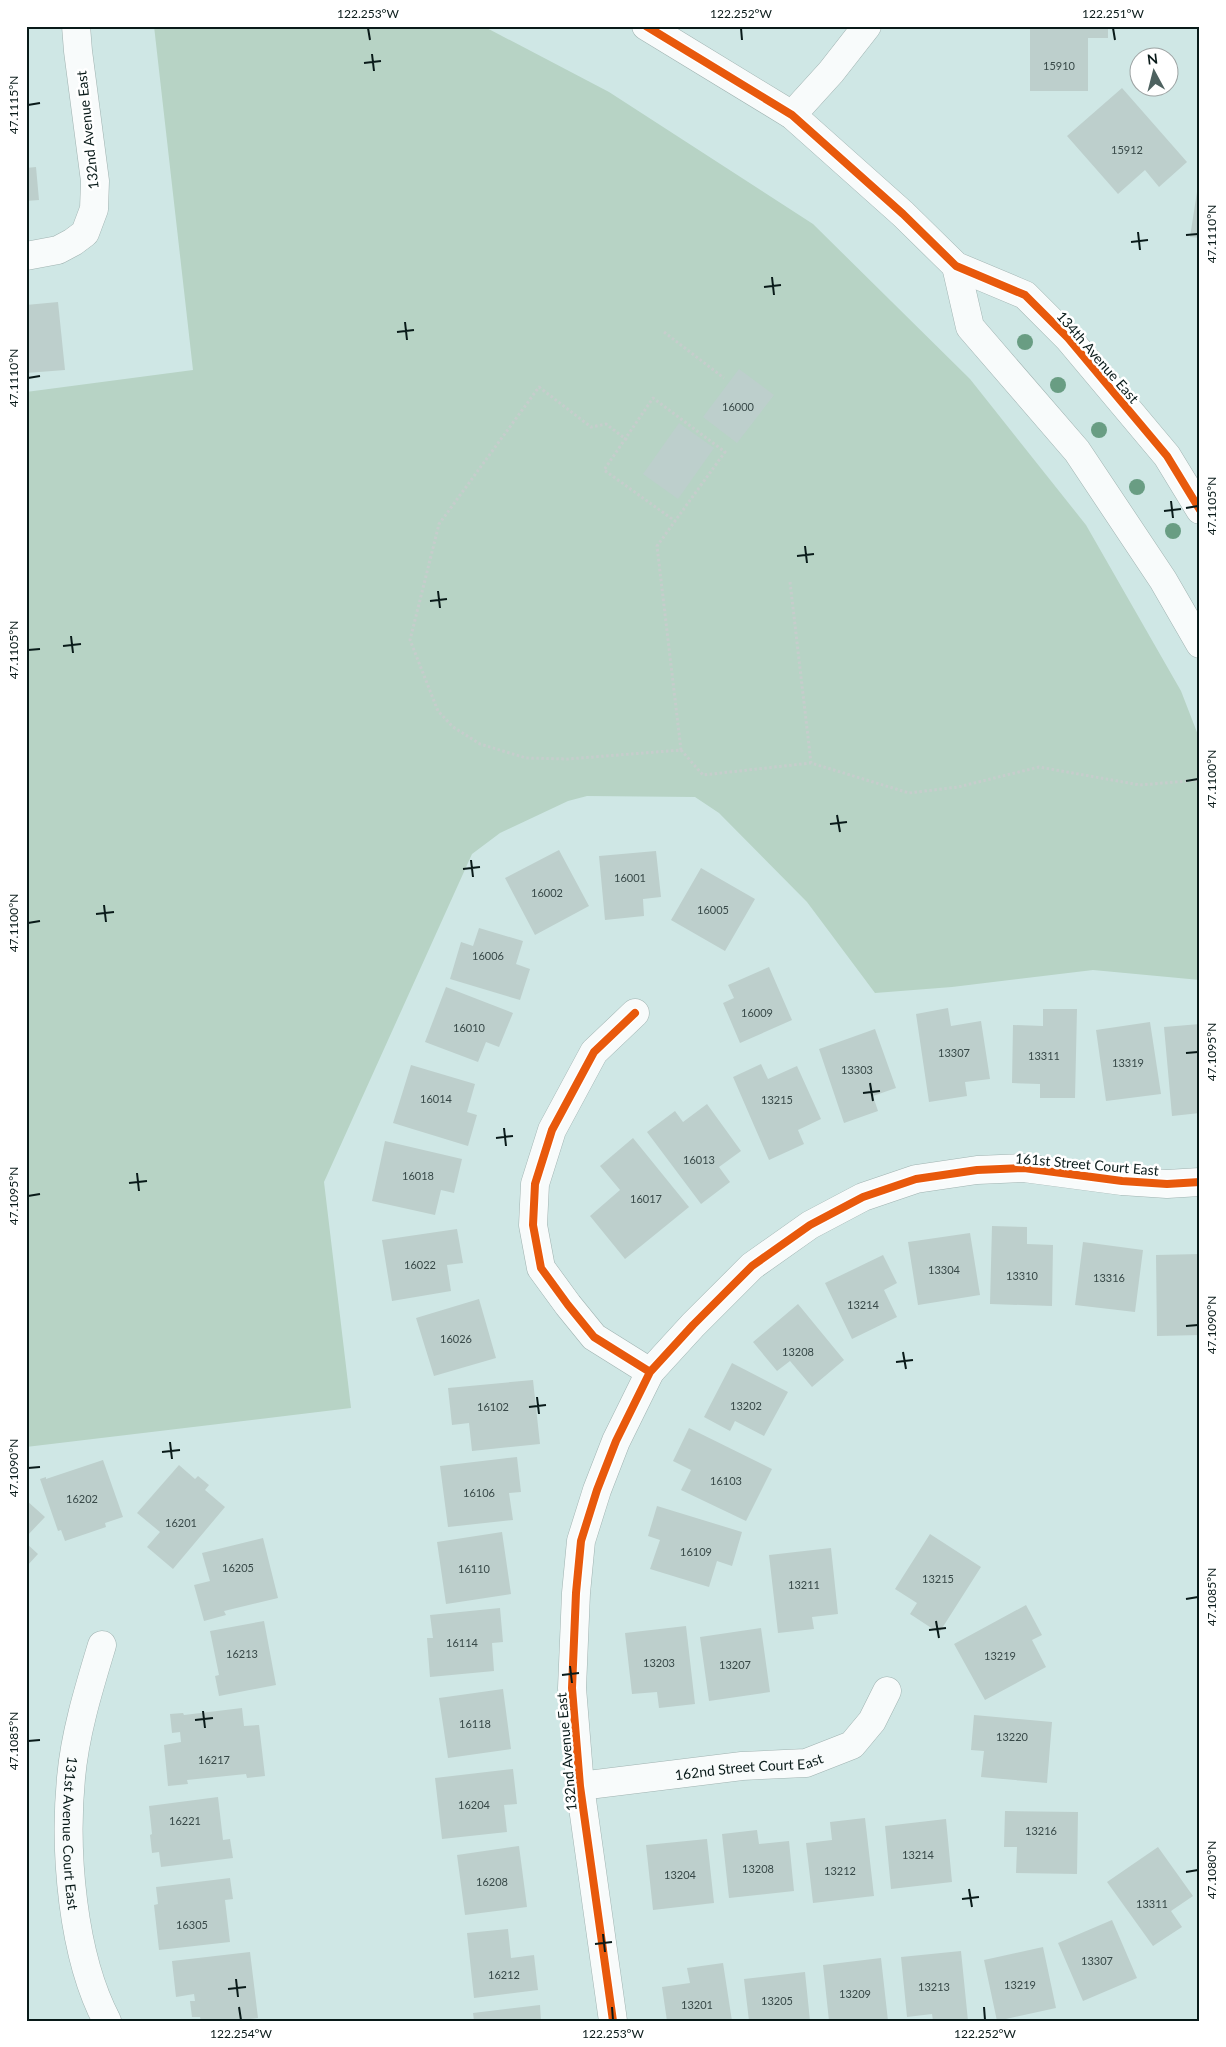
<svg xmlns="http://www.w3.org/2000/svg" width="1226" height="2047" font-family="Lato,sans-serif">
<rect width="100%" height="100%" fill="#cfe7e5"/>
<path fill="#b7d3c5" d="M154 26H483L609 92 813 224 970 379 1086 525 1181 691 1200 740V980L1093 970 952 987 875 993 807 902 719 813 695 797 587 796 568 801 500 833 472 854 324 1182 351 1408 26 1447V392L193 370Z"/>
<path fill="#bdcfcc" d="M1030 26H1108V38H1088V91H1030Z
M1122 88 1187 162 1159 187 1145 170 1118 194 1067 136Z
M26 130 29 145H26Z
M36 167 39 200 26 201V168Z
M1199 179H1200V238L1190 237Z
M58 302 65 370 26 373V305Z
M739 369 774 395 737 443 703 417Z
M679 423 714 448 678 499 643 474Z
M559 850 589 906 535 935 505 878Z
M656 851 661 897 643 899 644 916 605 920 599 856Z
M701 868 755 899 725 951 671 920Z
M479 928 523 941 516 964 530 969 520 1000 450 979 461 942 473 946Z
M769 967 792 1020 740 1043 723 1003 734 998 728 985Z
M446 987 513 1013 499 1047 486 1042 478 1062 425 1042Z
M948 1008 951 1026 981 1021 990 1079 965 1082 967 1096 929 1102 916 1014Z
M1043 1009H1077L1075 1098H1040V1084L1012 1083 1013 1025 1043 1026Z
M1150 1022 1161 1094 1106 1101 1096 1030Z
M1200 1024V1113L1172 1116 1164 1027Z
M875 1029 896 1088 873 1096 878 1111 844 1123 819 1049Z
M761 1064 768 1079 797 1066 821 1119 798 1130 804 1144 769 1160 733 1077Z
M411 1065 475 1084 467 1112 477 1115 468 1146 393 1123Z
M707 1104 741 1151 719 1167 730 1182 701 1204 647 1132 675 1111 683 1122Z
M633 1138 689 1207 625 1259 590 1216 620 1190 600 1166Z
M385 1141 462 1159 454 1193 441 1190 435 1215 372 1201Z
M992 1226 1027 1227V1244L1053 1245 1052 1306 990 1304Z
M457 1229 463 1263 447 1265 451 1291 392 1301 382 1240Z
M970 1233 980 1295 918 1305 908 1242Z
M1083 1242 1143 1250 1135 1312 1075 1305Z
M1200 1254V1335L1157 1336 1156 1255Z
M883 1255 897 1283 884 1290 897 1317 852 1339 825 1283Z
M479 1299 496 1358 434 1376 416 1318Z
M798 1304 844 1360 812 1387 790 1361 777 1371 753 1342Z
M732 1363 788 1392 764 1436 735 1421 730 1431 704 1417Z
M533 1380 540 1444 472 1451 469 1423 452 1425 448 1388Z
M689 1428 772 1469 746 1521 681 1490 691 1470 673 1461Z
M517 1457 521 1492 509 1493 513 1520 448 1527 440 1466Z
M103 1460 123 1517 105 1523 106 1527 65 1541 61 1530 58 1531 40 1479 46 1477V1479Z
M179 1465 195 1479 198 1476 209 1485 205 1490 225 1507 173 1569 147 1547 160 1532 137 1513Z
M26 1500 45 1517 26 1537Z
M657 1506 742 1532 732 1566 717 1561 709 1587 650 1569 660 1540 648 1536Z
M502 1532 511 1594 446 1604 437 1542Z
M930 1534 981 1567 939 1633 910 1614 917 1603 895 1589Z
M263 1538 278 1598 224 1611 226 1615 204 1621 194 1585 210 1581 202 1553Z
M26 1543 38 1554 26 1567Z
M831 1548 838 1614 812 1617 814 1629 778 1633 769 1555Z
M1026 1605 1042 1635 1032 1640 1046 1667 985 1700 954 1644Z
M500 1608 503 1642 492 1643 494 1671 430 1677 427 1638H433L430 1615Z
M264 1621 276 1685 219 1696 215 1676 219 1675 210 1631Z
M686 1626 695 1704 659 1708 657 1692 632 1694 625 1633Z
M761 1628 770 1692 709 1701 700 1637Z
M503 1689 511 1749 448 1758 439 1698Z
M242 1708 244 1726 259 1725 265 1776 247 1778 246 1774 187 1780 188 1784 168 1786 164 1745 181 1742 180 1732 172 1733 170 1714 183 1713 184 1715Z
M974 1715 1052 1722 1047 1783 981 1777 984 1751 971 1750Z
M513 1769 517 1804 504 1805 507 1832 442 1839 435 1778Z
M218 1797 223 1840 230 1839 233 1858 161 1867 159 1852 152 1853 150 1835 152 1834 149 1806Z
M1005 1811 1078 1812 1077 1874 1016 1873 1017 1847H1004Z
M865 1818 874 1896 813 1903 806 1843 832 1840 830 1822Z
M946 1819 952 1882 891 1889 885 1826Z
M757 1830 759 1844 789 1841 794 1891 729 1898 722 1834Z
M707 1839 714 1903 653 1910 646 1845Z
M519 1846 527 1907 465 1915 457 1855Z
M1158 1847 1193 1896 1171 1911 1182 1927 1153 1946 1107 1882Z
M230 1878 233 1899 225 1900 230 1942 159 1950 154 1905 158 1904 156 1887Z
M1112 1920 1137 1978 1083 2001 1058 1943Z
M508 1929 511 1958 534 1955 538 1990 474 1998 467 1933Z
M1043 1947 1056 2008 997 2021 984 1960Z
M961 1951 968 2021H933L932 2014 907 2017 901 1957Z
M250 1952 258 2018 235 2021H201L200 2017H192L190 2001H195L194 1994 176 1997 172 1961Z
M881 1958 888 2021H829L823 1965Z
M723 1963 732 2021H667L662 1987 690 1983 687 1968Z
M805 1972 810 2021H749L744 1979Z
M540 2005 541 2021H474L473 2013Z"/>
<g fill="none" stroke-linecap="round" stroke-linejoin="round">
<defs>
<g id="minor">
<path d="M646 26 792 115 903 214 956 266 1025 295 1068 338 1167 456 1200 510"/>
<path d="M792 115 831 72 867 26"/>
<path d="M26 256 58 250 73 242 85 233 94 209 95 181 78 51 76 26"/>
<path d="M956 266 970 327 1077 451 1163 580 1200 644"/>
<path d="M635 1013 594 1052 552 1130 535 1184 533 1225 541 1268 568 1305 594 1337 650 1372"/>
<path id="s1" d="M102 1645C89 1688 75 1733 71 1778 64 1851 72 1955 107 2021"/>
<path id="s2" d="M580 1786 742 1766 806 1763 852 1745 872 1721 887 1691"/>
<path d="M613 2021 580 1786 572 1688 576 1593 581 1541 597 1490 616 1441 650 1372 693 1325 752 1266 810 1225 863 1197 916 1179 977 1170 1024 1168 1122 1181 1167 1184 1200 1182"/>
</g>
</defs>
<use href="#minor" stroke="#a0b3b1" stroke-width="29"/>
<path stroke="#c6cdcc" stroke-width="3" stroke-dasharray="2.5 2.5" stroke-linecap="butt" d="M664 332 724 378
M627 440 606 424 591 427 539 387 439 524 410 640 438 711 453 727 480 744 526 758 568 759 681 750 657 546 675 521 604 470 653 398 725 452 675 521
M790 582 811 763
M681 750 703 775 811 763 909 793 958 787 1039 767 1140 785 1200 780"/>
<use href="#minor" stroke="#f8fbfb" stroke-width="28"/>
<defs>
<path id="cycleway" d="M646 26 792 115 903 214 956 266 1025 295 1068 338 1167 456 1200 510
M635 1013 594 1052 552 1130 535 1184 533 1225 541 1268 568 1305 594 1337 650 1372
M613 2021 580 1786 572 1688 576 1593 581 1541 597 1490 616 1441 650 1372 693 1325 752 1266 810 1225 863 1197 916 1179 977 1170 1024 1168 1122 1181 1167 1184 1200 1182"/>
</defs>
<use href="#cycleway" stroke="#fff" stroke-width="11"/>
<use href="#cycleway" stroke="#e8590c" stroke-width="8"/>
</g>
<g fill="#699d83">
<circle cx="1025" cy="342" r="8"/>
<circle cx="1058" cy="385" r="8"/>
<circle cx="1099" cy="430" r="8"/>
<circle cx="1137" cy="487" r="8"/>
<circle cx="1173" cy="531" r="8"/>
</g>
<path fill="none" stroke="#091a19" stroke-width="2" d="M368 28 370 40M741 28 742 40M1113 28 1115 40M372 54 374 71M364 63 381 61M28 105 40 103M1138 232 1140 250M1186 235 1198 234M1131 242 1148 240M772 277 774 295M764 287 781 285M405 322 407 340M397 332 414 330M28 378 40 376M1171 501 1173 518M1186 508 1198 506M1164 511 1181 509M805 546 807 563M797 556 814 554M438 591 440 608M430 601 447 599M71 636 73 653M63 646 81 644M28 650 40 649M1186 781 1198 779M837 815 840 832M830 824 847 822M471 860 473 877M463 869 480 867M104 905 106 922M96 914 114 912M28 923 40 921M1186 1053 1198 1052M870 1083 873 1101M863 1093 880 1091M504 1128 506 1146M496 1138 513 1136M137 1173 139 1191M129 1183 147 1181M28 1196 40 1194M1186 1326 1198 1325M903 1352 906 1369M896 1362 913 1360M537 1397 539 1414M529 1407 546 1405M170 1442 172 1459M162 1452 180 1450M28 1468 40 1467M1186 1599 1198 1597M936 1621 939 1638M929 1630 946 1628M570 1666 572 1683M562 1675 579 1673M203 1711 205 1728M195 1720 213 1718M28 1741 40 1740M1186 1872 1198 1870M969 1889 972 1907M962 1899 979 1897M603 1934 605 1952M595 1944 612 1942M236 1979 238 1997M228 1989 246 1987M239 2007 241 2020M612 2007 613 2020M984 2007 985 2020"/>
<g text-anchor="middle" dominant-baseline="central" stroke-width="5" stroke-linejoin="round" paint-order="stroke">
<g font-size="11" fill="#384948">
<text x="1059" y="65">15910</text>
<text x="1127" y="149">15912</text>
<text x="738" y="406">16000</text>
<text x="630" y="877">16001</text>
<text x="547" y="892">16002</text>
<text x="713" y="909">16005</text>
<text x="488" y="955">16006</text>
<text x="757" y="1012">16009</text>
<text x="469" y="1027">16010</text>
<text x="954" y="1052">13307</text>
<text x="1044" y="1055">13311</text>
<text x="1128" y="1062">13319</text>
<text x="857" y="1069">13303</text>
<text x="436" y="1098">16014</text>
<text x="777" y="1099">13215</text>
<text x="699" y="1159">16013</text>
<text x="418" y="1175">16018</text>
<text x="646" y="1198">16017</text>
<text x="420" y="1264">16022</text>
<text x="944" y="1269">13304</text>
<text x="1022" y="1275">13310</text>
<text x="1109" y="1277">13316</text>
<text x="863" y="1304">13214</text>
<text x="456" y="1338">16026</text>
<text x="798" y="1351">13208</text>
<text x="746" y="1405">13202</text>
<text x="493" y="1406">16102</text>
<text x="726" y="1480">16103</text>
<text x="479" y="1492">16106</text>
<text x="82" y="1498">16202</text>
<text x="181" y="1522">16201</text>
<text x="696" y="1551">16109</text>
<text x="238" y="1567">16205</text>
<text x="474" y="1568">16110</text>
<text x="938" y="1578">13215</text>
<text x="804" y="1584">13211</text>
<text x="462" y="1642">16114</text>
<text x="242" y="1653">16213</text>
<text x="1000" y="1655">13219</text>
<text x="659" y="1662">13203</text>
<text x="735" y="1664">13207</text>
<text x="475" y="1723">16118</text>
<text x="1012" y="1736">13220</text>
<text x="214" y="1759">16217</text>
<text x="474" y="1804">16204</text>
<text x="185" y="1820">16221</text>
<text x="1041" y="1830">13216</text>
<text x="918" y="1854">13214</text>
<text x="758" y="1868">13208</text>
<text x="840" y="1870">13212</text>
<text x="680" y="1874">13204</text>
<text x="492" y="1881">16208</text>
<text x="1152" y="1903">13311</text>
<text x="192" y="1924">16305</text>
<text x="1097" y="1960">13307</text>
<text x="504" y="1974">16212</text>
<text x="1020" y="1984">13219</text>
<text x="934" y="1986">13213</text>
<text x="855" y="1993">13209</text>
<text x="777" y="2000">13205</text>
<text x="697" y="2004">13201</text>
</g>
<g font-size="14" fill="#091a19" stroke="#fff">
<text transform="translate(87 130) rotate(-96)">132nd Avenue East</text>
<text transform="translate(1098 357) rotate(49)">134th Avenue East</text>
<text transform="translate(1087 1164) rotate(5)">161st Street Court East</text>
<text transform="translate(566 1752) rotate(-95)">132nd Avenue East</text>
<text stroke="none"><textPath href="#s2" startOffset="170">162nd Street Court East</textPath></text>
<text stroke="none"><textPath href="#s1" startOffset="192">131st Avenue Court East</textPath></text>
</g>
</g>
<rect width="1226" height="2047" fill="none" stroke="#ffffff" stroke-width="55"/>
<g transform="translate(1154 72) rotate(353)"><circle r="24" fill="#ffffff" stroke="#9da3a3"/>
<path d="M0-4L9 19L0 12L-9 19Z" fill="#4e6260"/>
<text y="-8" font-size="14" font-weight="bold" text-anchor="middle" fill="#091a19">N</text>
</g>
<rect x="28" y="28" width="1170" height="1992" fill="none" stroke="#091a19" stroke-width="2"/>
<g font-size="12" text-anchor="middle" fill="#091a19">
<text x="368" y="18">122.253°W</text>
<text x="741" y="18">122.252°W</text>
<text x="1113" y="18">122.251°W</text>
<text transform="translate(14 105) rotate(-90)" y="4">47.1115°N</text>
<text transform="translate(1212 234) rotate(-90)" y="4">47.1110°N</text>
<text transform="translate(14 378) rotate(-90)" y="4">47.1110°N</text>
<text transform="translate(1212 506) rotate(-90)" y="4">47.1105°N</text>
<text transform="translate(14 650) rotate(-90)" y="4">47.1105°N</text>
<text transform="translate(1212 779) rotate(-90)" y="4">47.1100°N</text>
<text transform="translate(14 923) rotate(-90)" y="4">47.1100°N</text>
<text transform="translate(1212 1052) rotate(-90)" y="4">47.1095°N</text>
<text transform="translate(14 1196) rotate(-90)" y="4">47.1095°N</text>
<text transform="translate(1212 1325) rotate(-90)" y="4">47.1090°N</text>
<text transform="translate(14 1468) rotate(-90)" y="4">47.1090°N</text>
<text transform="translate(1212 1597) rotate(-90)" y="4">47.1085°N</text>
<text transform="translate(14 1741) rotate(-90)" y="4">47.1085°N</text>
<text transform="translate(1212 1870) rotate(-90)" y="4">47.1080°N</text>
<text x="241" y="2038">122.254°W</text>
<text x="613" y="2038">122.253°W</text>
<text x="985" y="2038">122.252°W</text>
</g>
</svg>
